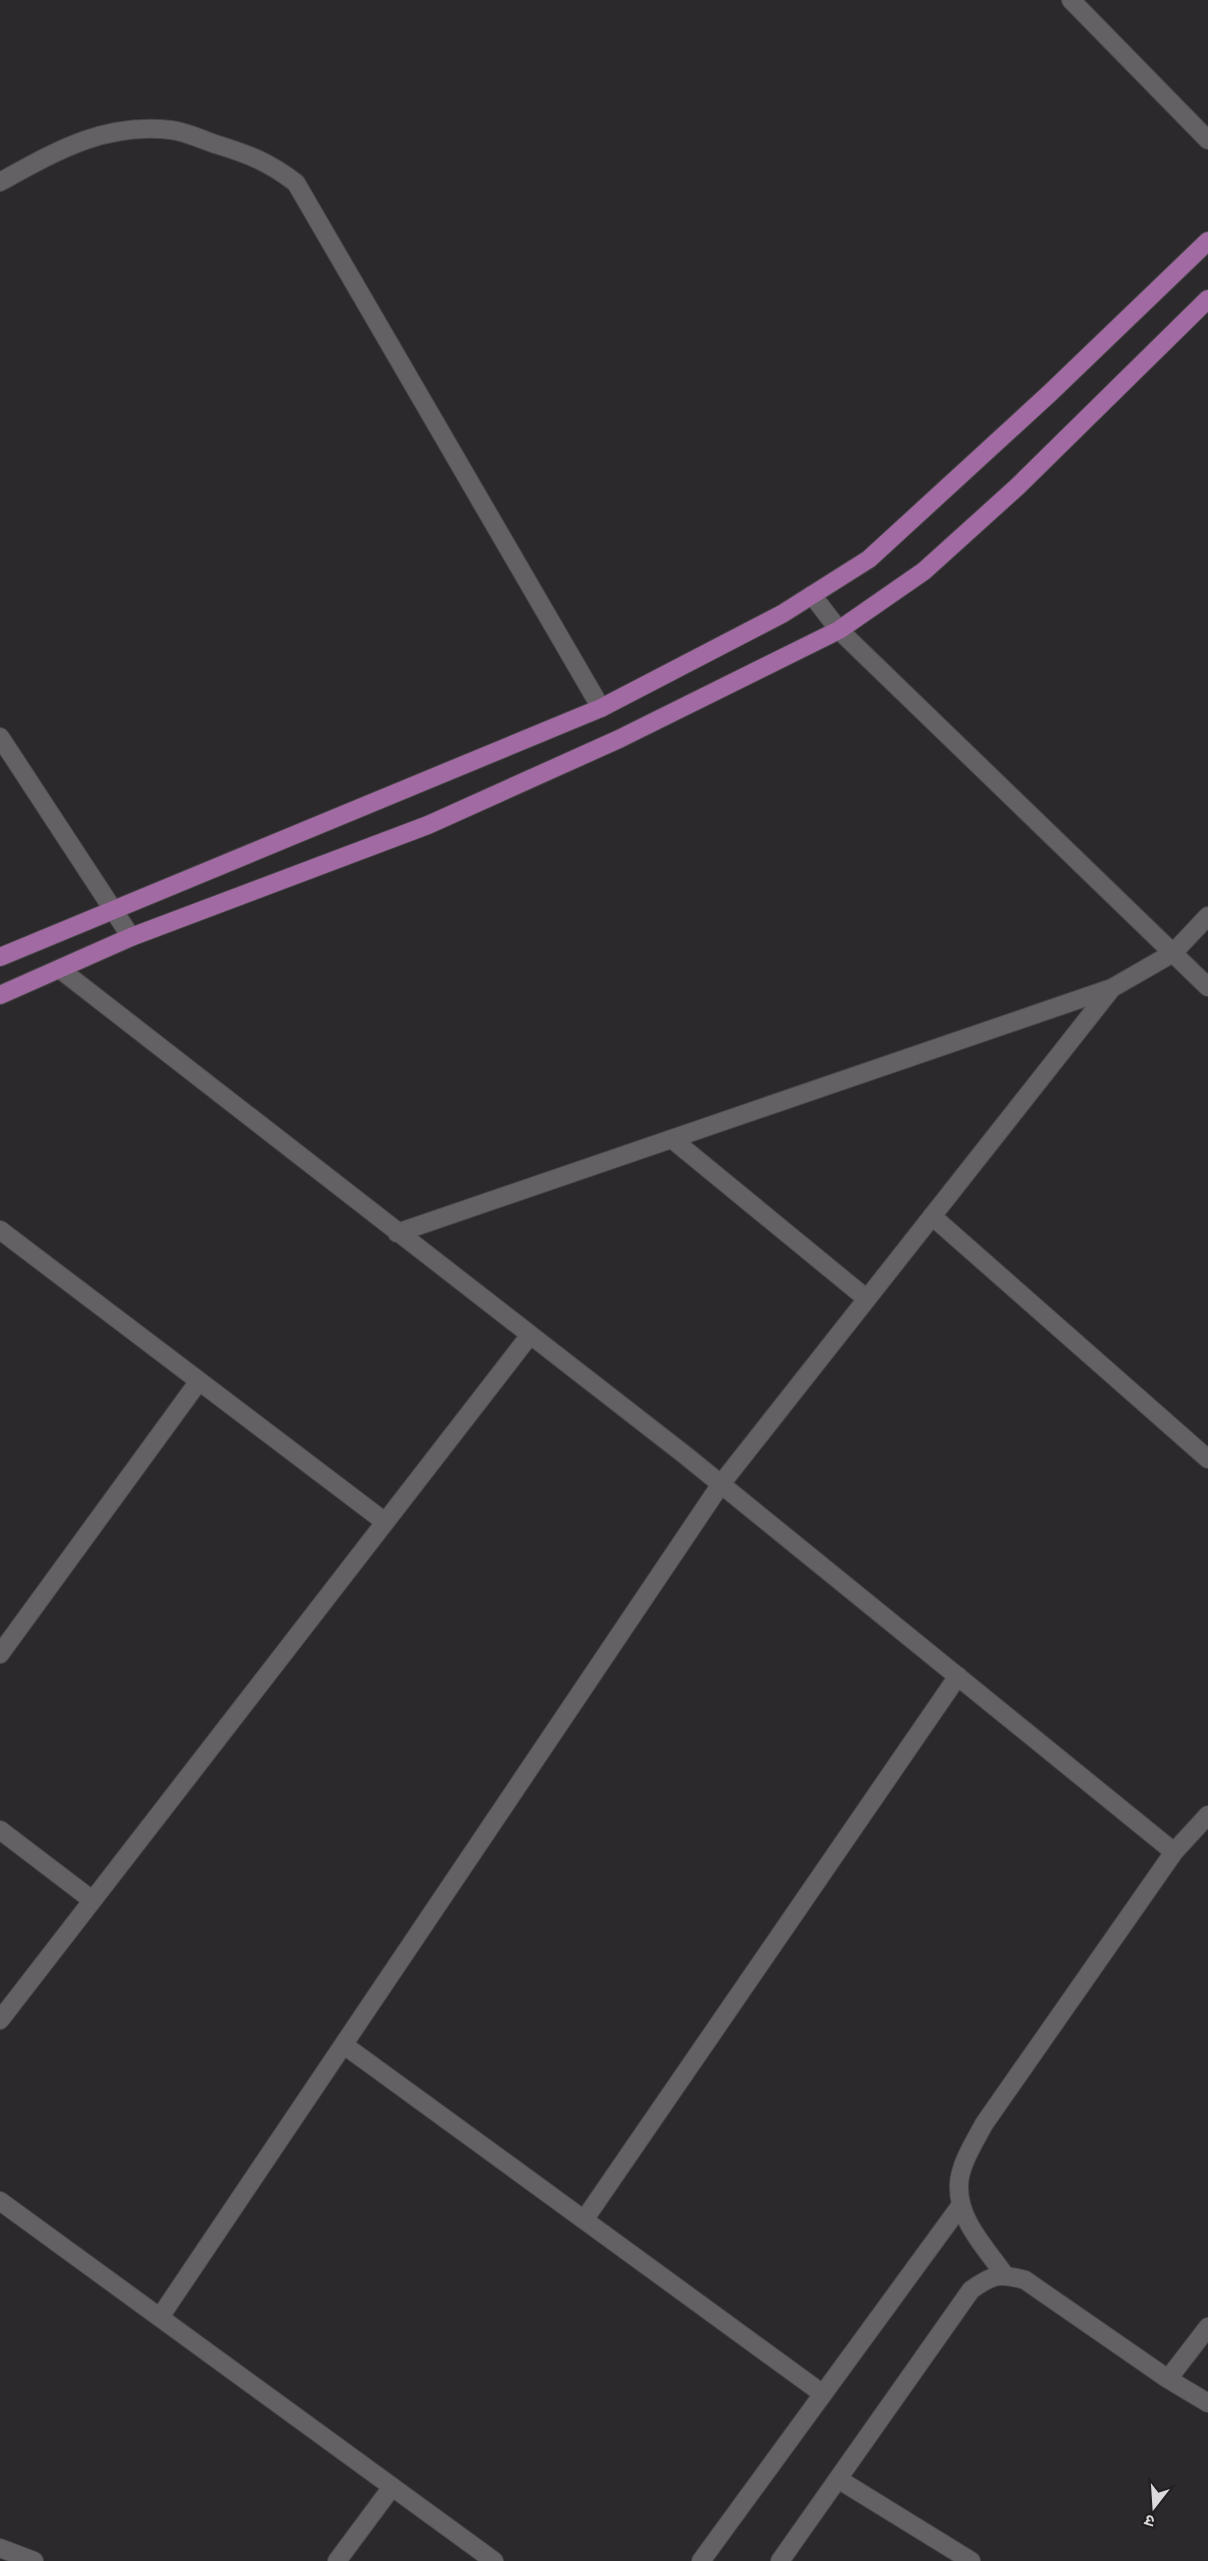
<svg xmlns="http://www.w3.org/2000/svg" width="1208" height="2561" font-family="Mulish,'Noto Sans Devanagari',sans-serif">
<rect width="100%" height="100%" fill="#2c292c"/>
<g fill="none" stroke-linecap="round" stroke-linejoin="round">
<defs>
<path id="lane" d="M1071 0 1208 140
M0 182C56 151 105 122 171 130 186 132 201 139 215 144 248 154 269 162 296 183L601 708"/>
<path id="street" d="M812 595 839 630 1208 987
M0 737 131 937
M61 970 685 1455 1174 1852
M672 1139 867 1299
M932 1216 1208 1459
M0 1230 385 1522
M397 1233 1112 988 1173 953 1208 916
M0 1654 199 1381
M0 1830 92 1900
M0 2020 530 1335
M344 2045 823 2394
M0 2201 494 2561
M584 2220 958 1676
M1004 2274C985 2247 957 2219 959 2184 960 2164 975 2141 984 2124L1174 1852 1208 1815
M160 2317 721 1484 1112 988
M1168 2379 1208 2327
M838 2479 971 2561
M0 2548 34 2561
M337 2561 392 2487
M701 2561 961 2205
M780 2561 971 2290C993 2274 1000 2273 1025 2280L1168 2379 1208 2403"/>
<path id="primary" d="M0 957 601 708 782 614 869 559 1050 393 1208 241
M0 995 131 937 428 825 619 739 839 630 924 571 1017 487 1208 299"/>
</defs>
<use href="#lane" stroke="#484648" stroke-width="20"/>
<use href="#street" stroke="#484648" stroke-width="20"/>
<use href="#primary" stroke="#484648" stroke-width="20"/>
<use href="#lane" stroke="#646164" stroke-width="18"/>
<use href="#street" stroke="#646164" stroke-width="18"/>
<use href="#primary" stroke="#a26aa2" stroke-width="18"/>
</g>
<g transform="translate(1154 2507) rotate(197)" stroke="#232022" stroke-width="4.5" paint-order="stroke">
<path d="M0-4.5L10 22L0 15L-10 22Z" fill="#dbd9db"/>
<text y="-9" font-size="16" font-weight="bold" text-anchor="middle" fill="#dbd9db">उ</text>
</g>
</svg>
